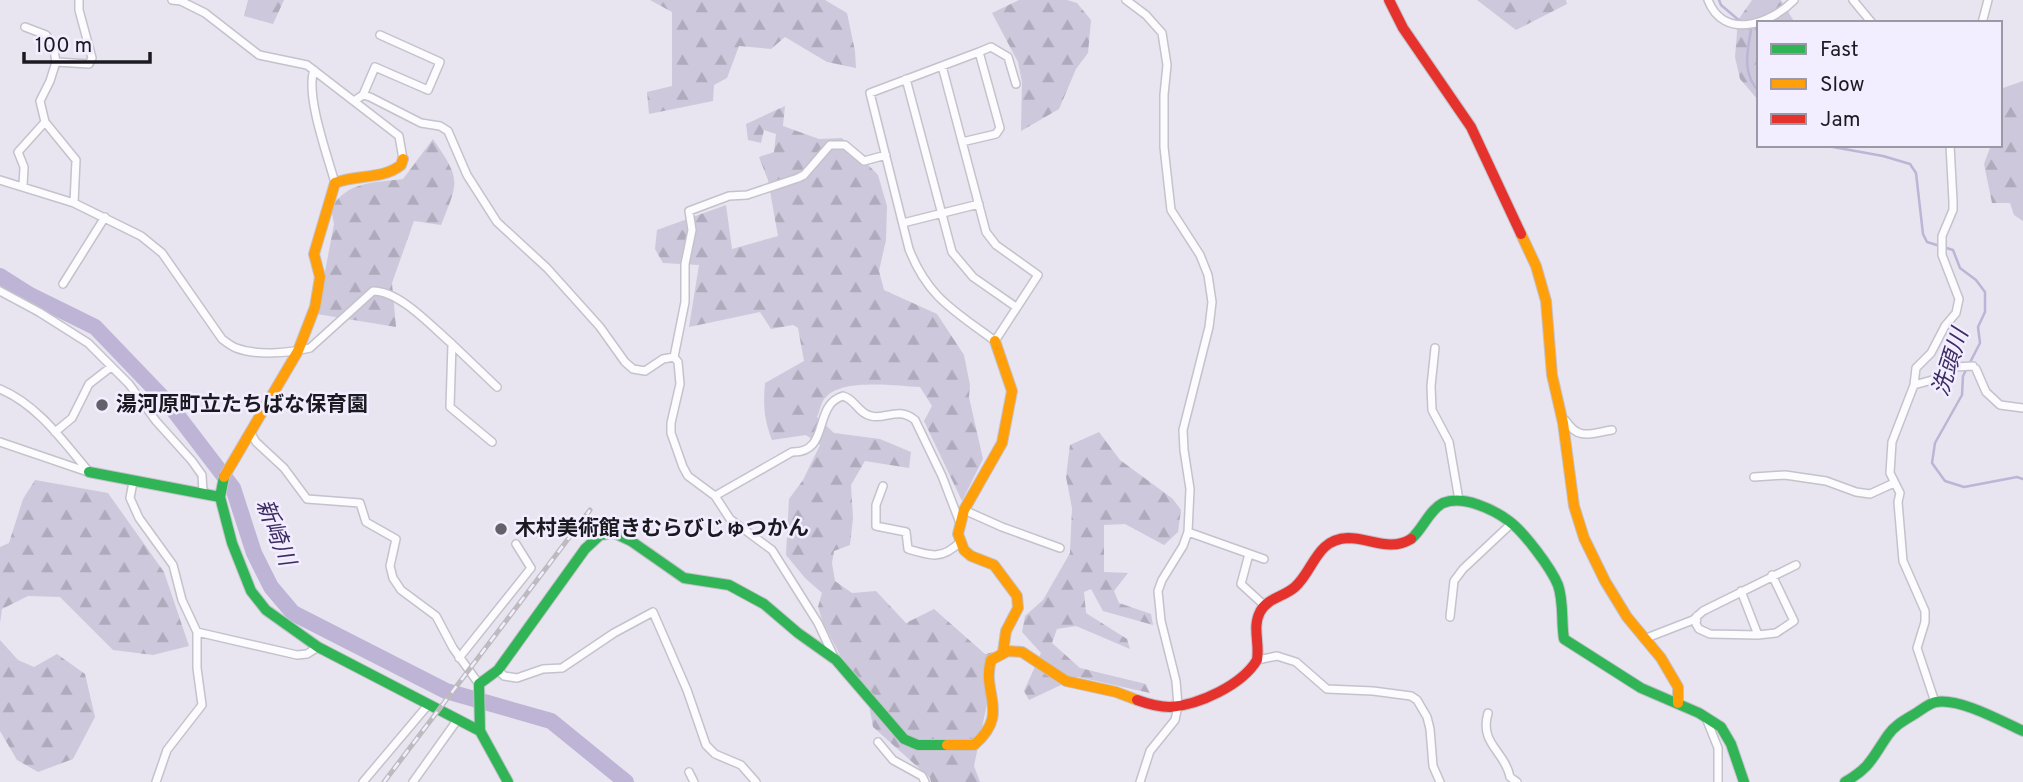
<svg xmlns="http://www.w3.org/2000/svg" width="2023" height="782" font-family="Overpass,'Noto Sans JP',sans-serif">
<defs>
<pattern id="forest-firs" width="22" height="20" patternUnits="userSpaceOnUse" patternTransform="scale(1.75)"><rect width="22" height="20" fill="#cdc8dc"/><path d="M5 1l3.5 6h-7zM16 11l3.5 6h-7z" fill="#afabbc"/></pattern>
</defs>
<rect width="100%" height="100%" fill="#e8e5f0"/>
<path fill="url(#forest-firs)" d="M248 0H284L273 24 244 16Z
M650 0H825L847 13 855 51 856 68 827 62 785 37 771 49 739 46 727 78 714 85 713 101 649 114 647 92 672 86V12Z
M1019 0H1067L1077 3 1091 20 1088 53 1076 69 1059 109 1021 131 1022 82 1018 62 992 13Z
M1477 0H1566L1567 4 1516 30Z
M1752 0H1781L1795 23H1759V101L1740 79 1735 57 1738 20Z
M2023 81V221L2014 215 2010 203H1992L1984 164 1991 145H2000V89Z
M785 106 783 126 819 139 842 138 878 175 887 206 886 240 879 271 884 290 937 314 964 355 970 385 969 397 983 459 962 501 924 421 932 406 920 387C896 386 843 378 826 397 821 401 820 411 817 417L834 433 880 439 911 452 909 468 865 461 851 485 853 518 850 545 834 551 832 563 835 581 852 593 876 591 906 623 934 609 985 654 994 652 992 680 974 766 980 782H931L930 778 873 727 866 689 840 655 823 623 818 607 822 593 805 578 786 555 789 499 803 480 820 445 806 435 772 440C764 420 763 404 765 383L804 361 798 328 793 325 771 329 760 312 689 327 699 265 663 263 655 249 657 230 726 205 732 249 778 236 768 180 759 157 774 152 776 134 764 130 761 143 748 140 746 124Z
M433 139C461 180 459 180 441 225L414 221 392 283 396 327 317 314 334 224 331 208C348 181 373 183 403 179Z
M1099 432 1120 460 1173 499 1181 510 1178 532 1164 545 1125 524 1104 525V572L1128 573 1114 591 1119 603 1151 614 1153 625 1103 611 1091 589 1084 592 1086 613 1127 639 1130 649 1076 626 1057 629 1052 643 1080 668 1146 684 1150 693 1078 677 1029 700 1024 691 1041 653 1022 632 1025 616 1043 600 1070 553 1072 508 1066 477 1070 445Z
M35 480 108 493 164 572 189 646 153 655 113 650 60 597 28 596 2 609 0 623V547L9 543 23 499Z
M0 640 18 660 34 667 57 654 85 674 95 717 73 759 38 772 17 760 0 731Z"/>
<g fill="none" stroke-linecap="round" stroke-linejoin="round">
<path stroke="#bdb4d6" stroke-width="2.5" d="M1719 0 1721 5 1741 22
M1746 26 1751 30C1747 53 1742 73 1759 92
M1822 145 1883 156 1910 164 1916 173 1923 234 1927 242 1953 250 1960 268 1976 280 1985 292V312L1978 327 1980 343 1963 376 1962 395 1935 443 1932 463 1945 481 1964 487 2017 477 2023 479"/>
<path stroke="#bdb4d6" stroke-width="16" d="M0 276 30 295 95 327 168 403 233 488 254 553 271 587 293 613 446 691 551 721 626 782"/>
<defs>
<path id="street" d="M172 0 181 1 205 13 259 55 307 65 399 136 403 159
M1126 0 1146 15 1162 33 1167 65 1164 95V147L1171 210 1200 255 1208 275 1212 302 1209 327 1183 430 1184 450 1190 489 1188 532 1183 546 1162 580 1158 591 1161 621 1176 681 1178 706 1175 720 1150 751 1140 782
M1708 0C1724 41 1771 24 1794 0
M1853 0 1872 23
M1982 23 1988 0
M979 52 991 47 1008 57 1016 84
M56 62 89 64 92 58 79 10V0
M942 66 986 232 996 245 1038 275 995 341C955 311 928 298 909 249L870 93 979 52 1000 128 996 134 962 142
M314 70C305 95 328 157 335 183
M906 79 952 252 973 277 1016 307
M363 95 375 67 428 90 440 62 380 35
M354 101 363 95 370 97 421 123 440 126 448 131 467 175 497 222 547 268 600 327 625 362 633 369 645 371 663 359 674 357
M45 122 76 160 74 203
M0 180 74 203 141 236 162 253 222 339C226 342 231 346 236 348 257 356 289 353 310 348L373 291C400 291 432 327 452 344L450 407 492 442
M23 186 24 167 18 152 45 122 40 101 50 81 56 62 53 44 46 35 25 27
M903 223 979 204
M63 284 105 217
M0 291 39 312 88 343 129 384 156 421 192 461 202 475 203 492
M452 344 497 387
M1435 348 1431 386 1432 410 1449 442 1459 500
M1976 369 1986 392 2000 405 2023 408
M1914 385 1943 377 1955 367 1973 366
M0 389C38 405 63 441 89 472
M1564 422 1566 421C1579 441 1591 433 1612 430
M55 432 72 418 89 384 111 367
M250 432 256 442 284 468 307 499 360 503 366 522 396 539 390 566 393 578 401 590 436 616 453 648 479 684
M0 442 88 472
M1754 477 1785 475 1826 481 1856 492 1870 494 1894 483
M133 482 130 498 139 518 173 565 182 600 197 632 297 655 307 654 318 647
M883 486 876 505V526L906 532 908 549C931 556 942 560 960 542
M715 496 792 452C831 453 812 405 843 396 855 399 859 414 871 416 886 420 898 406 915 420L942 476 960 523
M964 510 1002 527 1060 548
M1188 532 1264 559
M1249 554 1241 584 1264 605
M1741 591 1758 635
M1697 616 1696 624 1699 629 1710 634 1758 635 1776 633 1794 621 1772 575
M1450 617 1454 581 1463 569 1512 523
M1644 639 1693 620 1703 611 1796 565
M834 657 818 623 772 550 730 519 715 496 688 476 683 467 671 433V423L680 384 678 362 674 357 685 302V264L692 230 689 211 729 196 747 195 798 178 804 175 830 145H845L864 161 886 155
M459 658 531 568 516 544
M1257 660 1277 656 1296 662 1327 689 1373 691 1411 696 1417 700 1427 717 1430 729 1433 766 1440 782
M498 670 504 676 517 678 543 669 562 668 614 633 653 612 687 690 706 745 715 754 741 765 756 782
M1935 702 1917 648 1925 622V611L1903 561 1898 502 1900 493 1890 473 1892 442 1914 385 1916 368 1931 353 1945 326 1956 313 1959 299 1942 255V236L1953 210V201L1950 145
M1488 713C1479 744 1505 751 1510 777L1517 782
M1706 718 1718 748V782
M878 742 893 760 922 776 925 782
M689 772 694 782
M156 782 167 750 202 705 197 668V632
M363 782 428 705
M413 782 458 719"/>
<path id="fast" d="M89 472 220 497
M224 477 220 497 232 543 251 591 266 610 318 647 480 731 508 782
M1411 539C1423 529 1429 510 1443 503 1463 495 1493 509 1509 521 1524 532 1551 568 1558 585 1564 602 1561 622 1564 639L1641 688 1699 713 1721 727 1731 744 1744 782
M480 731 479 684 498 670 585 549 600 535 614 533 631 541 684 578 729 585 764 604 798 633 836 660 904 739 918 745H947
M1845 782C1871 767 1872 758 1888 735 1894 726 1903 721 1913 715 1920 711 1929 703 1936 702 1960 698 2001 721 2023 731"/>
<path id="slow" d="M1521 234 1536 266 1546 301 1552 375 1563 423 1574 506 1584 538 1605 581 1627 617 1661 658 1678 687V703
M995 341 1012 391 1002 443 964 510 958 534 964 550 971 556 994 565 1017 596 1018 608 1006 631 1003 652
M224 477 298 351 315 307 320 277 314 254 335 183C357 174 382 180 401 165L403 159
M947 745H974C1011 713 981 694 991 660L1008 651 1022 652 1066 681 1116 692 1137 700"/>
<path id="jam" d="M1389 0 1403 28 1471 127 1521 234
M1137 700C1148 704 1159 707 1170 707 1199 705 1242 685 1257 660 1260 644 1252 627 1260 612 1267 598 1284 597 1295 587 1314 570 1316 539 1348 538 1370 538 1390 552 1411 539"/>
</defs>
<use href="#street" stroke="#c4c2cb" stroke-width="10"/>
<use href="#fast" stroke="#c4c2cb" stroke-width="12"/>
<use href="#slow" stroke="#c4c2cb" stroke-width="12"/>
<use href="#jam" stroke="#c4c2cb" stroke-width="12"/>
<use href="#street" stroke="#fcfbfd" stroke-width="7"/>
<use href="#fast" stroke="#30b455" stroke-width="10"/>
<use href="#slow" stroke="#ff9f0a" stroke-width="10"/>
<use href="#jam" stroke="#e5322d" stroke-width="10"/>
<defs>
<path id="rail" d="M384 782 590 510"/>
</defs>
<use href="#rail" stroke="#bdbbbf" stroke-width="5"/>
<use href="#rail" stroke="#f2eeff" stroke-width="2.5" stroke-dasharray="8" stroke-linecap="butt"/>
</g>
<g fill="#636169" stroke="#f2eeff" stroke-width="2.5">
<circle cx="102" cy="405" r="7"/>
<circle cx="501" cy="529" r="7"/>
</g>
<g text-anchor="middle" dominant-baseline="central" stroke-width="5" stroke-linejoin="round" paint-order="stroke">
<g font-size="21" font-weight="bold" fill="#1b1a21" stroke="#f2eeff" text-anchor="start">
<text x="116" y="405">湯河原町立たちばな保育園</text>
<text x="515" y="529">木村美術館きむらびじゅつかん</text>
</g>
<g font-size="23" font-style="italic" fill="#3d2b62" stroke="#f2eeff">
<text transform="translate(1952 363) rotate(-72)">洗頭川</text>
<text transform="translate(274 533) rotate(69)">新崎川</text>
</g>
</g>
<rect x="1757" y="21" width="245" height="126" fill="#f2eeff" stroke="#9c99a6" stroke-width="2"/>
<rect x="1771" y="44" width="35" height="10" fill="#30b455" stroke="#9c99a6" stroke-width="2"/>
<text x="1820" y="56" font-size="21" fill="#1b1a21">Fast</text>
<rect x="1771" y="79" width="35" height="10" fill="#ff9f0a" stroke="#9c99a6" stroke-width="2"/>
<text x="1820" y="91" font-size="21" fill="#1b1a21">Slow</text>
<rect x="1771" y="114" width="35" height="10" fill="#e5322d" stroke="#9c99a6" stroke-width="2"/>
<text x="1820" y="126" font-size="21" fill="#1b1a21">Jam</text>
<path d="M24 52v10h126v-10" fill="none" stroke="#1b1a21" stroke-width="3.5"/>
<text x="35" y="52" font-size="21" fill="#1b1a21" stroke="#f2eeff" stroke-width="5" paint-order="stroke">100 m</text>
</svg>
